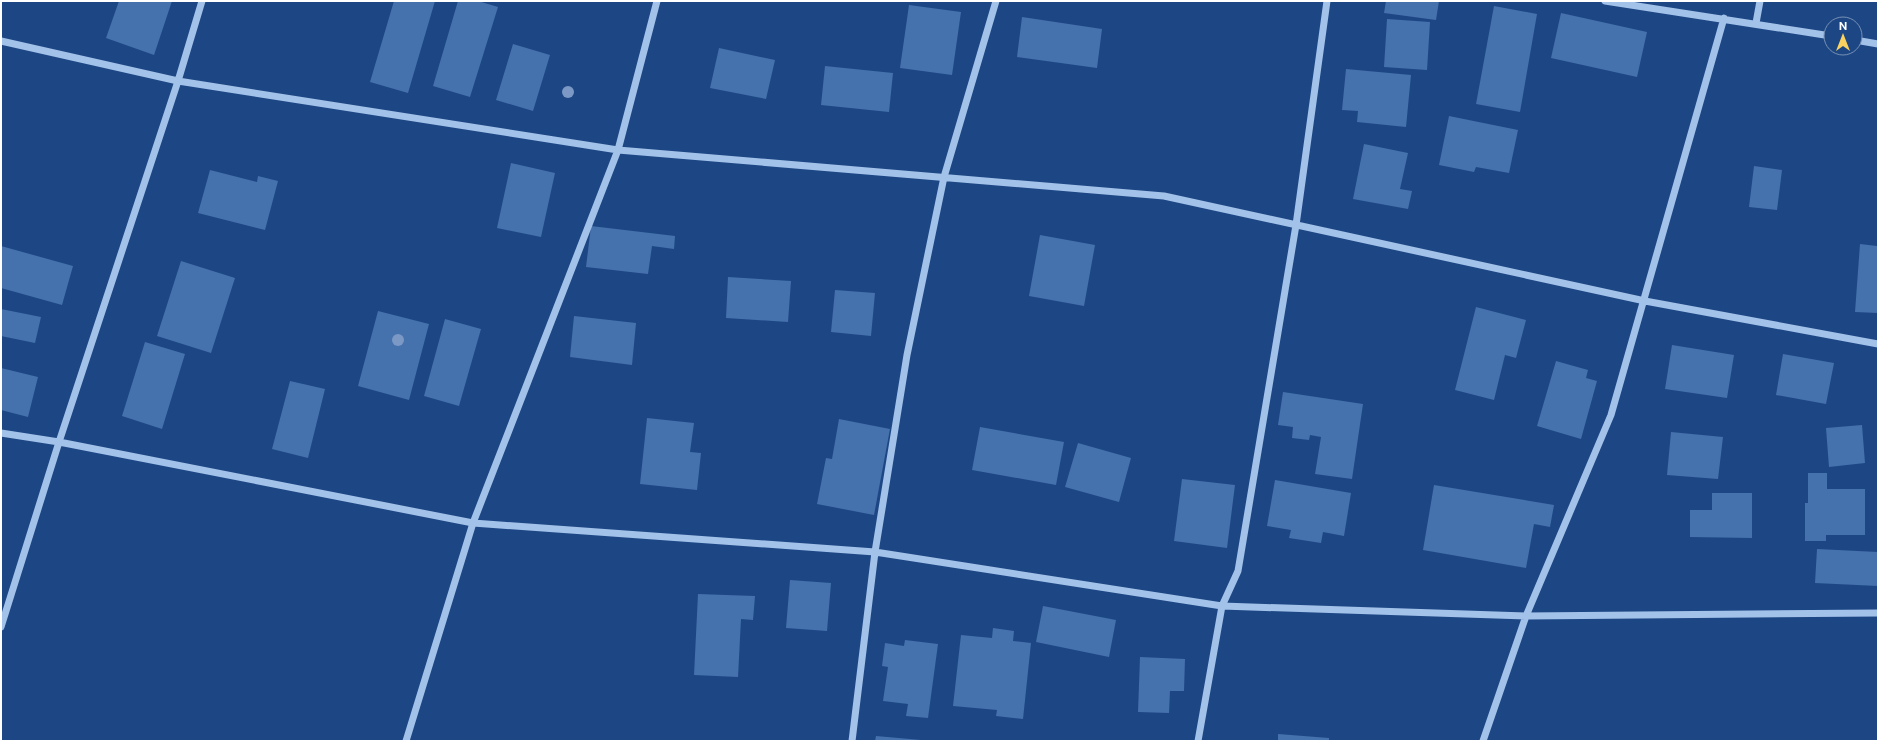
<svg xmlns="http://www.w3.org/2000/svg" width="1879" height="742" font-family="'Public Sans',sans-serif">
<rect width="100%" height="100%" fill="#1d4784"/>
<path fill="#4571ad" d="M119 1H172L154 55 106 38Z
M394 1H435L408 93 370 82Z
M458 1H478L498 7 470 97 433 86Z
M1386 1H1439L1436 20 1384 13Z
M909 5 961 12 952 75 900 68Z
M1494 6 1537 14 1520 112 1476 104Z
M1561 13 1647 32 1637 77 1551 58Z
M1022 17 1102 29 1097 68 1017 57Z
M1387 19 1430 22 1427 70 1384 67Z
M513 44 550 55 533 111 496 100Z
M719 48 775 60 766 99 710 88Z
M825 66 893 73 889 112 821 105Z
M1346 69 1411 75 1406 127 1357 122 1358 111 1342 110Z
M1449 116 1518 130 1509 173 1476 167 1474 172 1439 165Z
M1364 144 1408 153 1400 189 1412 191 1408 209 1353 199Z
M511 163 555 173 541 237 497 228Z
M1754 166 1782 170 1777 210 1749 207Z
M210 170 257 182 258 176 278 181 265 230 198 213Z
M591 226 675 236 674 249 652 246 648 274 586 267Z
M1040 235 1095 245 1084 306 1029 296Z
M1860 244 1877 246 1878 313 1855 312Z
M1 246 73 266 62 305 1 288Z
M181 261 235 278 211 353 157 336Z
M728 277 791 281 788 322 726 318Z
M835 290 875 293 871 336 831 332Z
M1476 307 1526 320 1516 358 1505 355 1494 400 1455 390Z
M1 309 41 317 35 343 1 336Z
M378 311 429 324 409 400 358 386Z
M574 316 636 323 632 365 570 357Z
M445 319 481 329 459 406 424 396Z
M145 342 185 354 162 429 122 416Z
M1672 345 1734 355 1727 398 1665 389Z
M1783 354 1834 363 1826 404 1776 395Z
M1556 361 1588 370 1586 378 1597 381 1581 439 1537 426Z
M1 368 38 377 28 417 1 410Z
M290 381 325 389 308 458 272 449Z
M1283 392 1363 404 1352 479 1315 474 1321 437 1310 435 1309 440 1292 438 1293 427 1278 425Z
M647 418 694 423 690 452 701 453 697 490 640 484Z
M839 419 890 429 874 515 817 504 826 458 832 459Z
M1862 425 1865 463 1829 467 1826 428Z
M980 427 1064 442 1056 485 972 470Z
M1671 432 1723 437 1718 479 1667 475Z
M1078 443 1131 458 1119 502 1065 487Z
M1808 473H1827V489H1865V535H1826V541H1805V503H1808Z
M1182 479 1235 485 1227 548 1174 541Z
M1275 480 1351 493 1344 536 1323 532 1321 543 1289 538 1291 530 1267 526Z
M1434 485 1554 505 1550 527 1534 524 1526 568 1423 550Z
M1712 493H1752V538L1690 537V510H1712Z
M1817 549 1878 552V586L1815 583Z
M790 580 831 583 827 631 786 628Z
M698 594 755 596 753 620 741 619 738 677 694 675Z
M1043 606 1116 620 1109 657 1036 642Z
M993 628 1014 631 1013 641 1031 643 1023 719 996 716 997 710 953 706 961 635 992 638Z
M905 640 938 644 928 718 906 716 908 704 883 701 888 667 882 666 885 643 904 646Z
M1140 657 1185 659 1184 691H1170L1169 713 1138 712Z
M1278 734 1329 738V741H1278Z
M876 736 921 740V741H875Z"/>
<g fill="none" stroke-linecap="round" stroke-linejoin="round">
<path stroke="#a3c2ea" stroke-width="7" d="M1605 1 1831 36
M1756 23 1760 1
M1855 40 1878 44
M1 41 178 81 618 150 1164 196 1645 301 1878 344
M1 433 59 442 473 523 875 552 1222 606 1526 616 1878 613
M1 627 59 442 178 81 202 1
M406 741 473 523 618 150 657 1
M852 741 875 552 907 355 944 177 996 1
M1198 741 1222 606 1238 571 1296 225 1327 1
M1483 741 1526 616 1611 415 1724 18"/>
</g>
<g fill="#7b99c4">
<circle cx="568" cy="92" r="6"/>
<circle cx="398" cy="340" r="6"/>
</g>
<rect width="1879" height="742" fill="none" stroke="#ffffff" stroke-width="4"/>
<g transform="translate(1843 36)"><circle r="19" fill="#1d4784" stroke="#7791b5"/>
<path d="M0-3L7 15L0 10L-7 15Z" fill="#fad261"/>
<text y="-6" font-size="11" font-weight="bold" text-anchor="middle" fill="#ffffff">N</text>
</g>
</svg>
